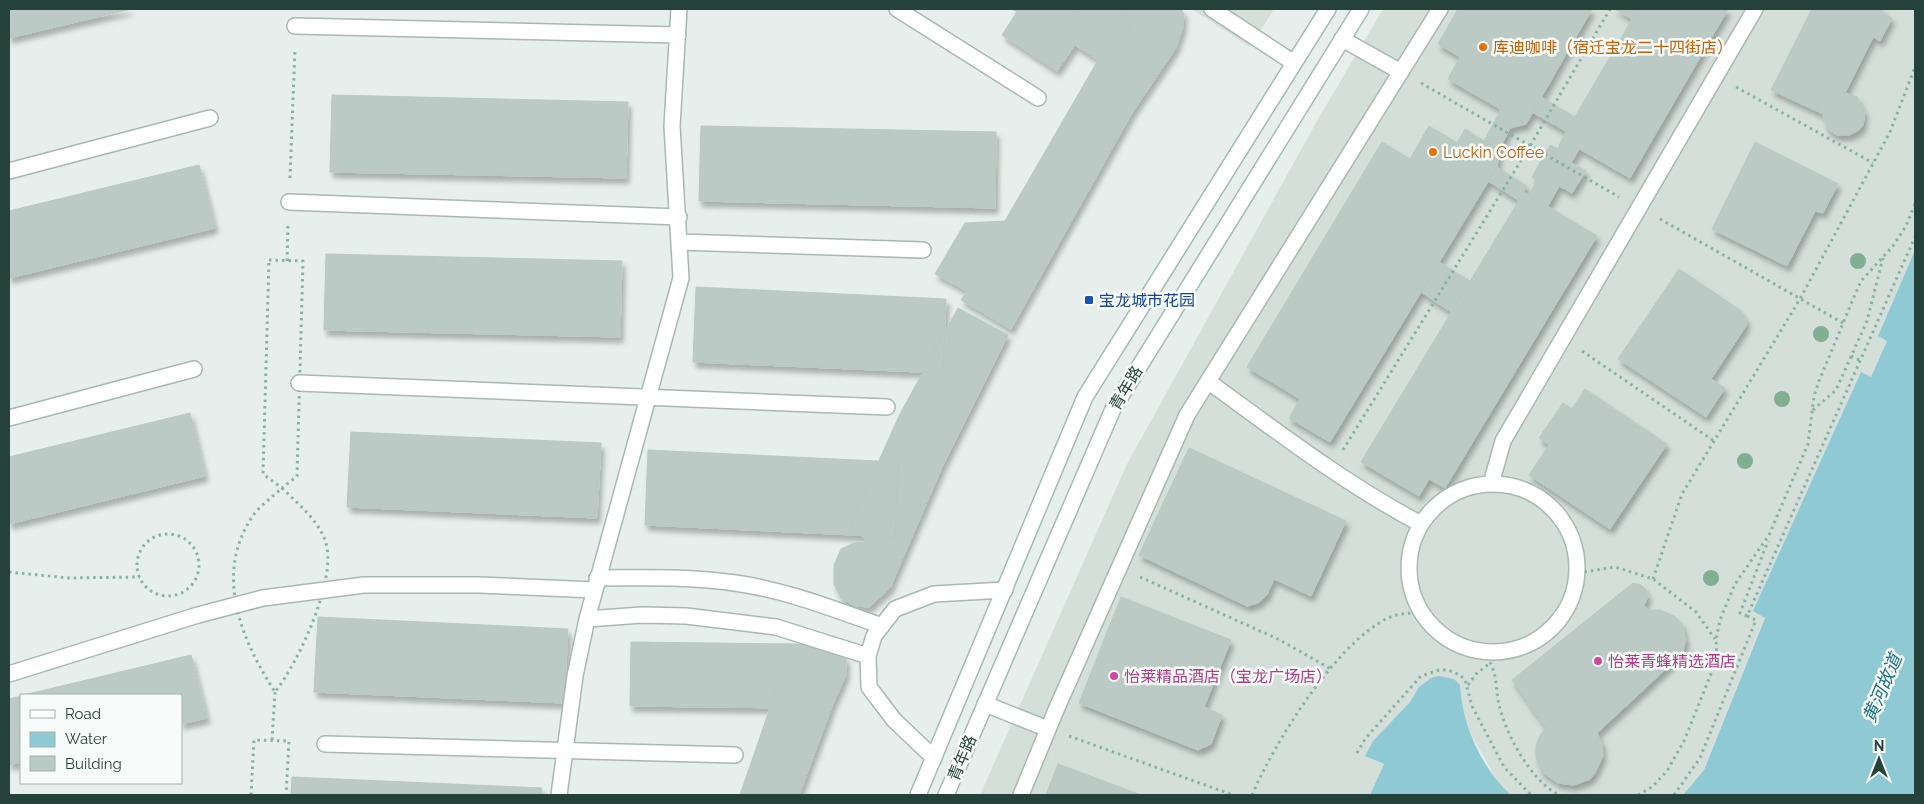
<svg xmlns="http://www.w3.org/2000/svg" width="1924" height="804" font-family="Raleway,'Noto Sans SC',sans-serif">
<defs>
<filter id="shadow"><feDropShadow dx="3" dy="5.5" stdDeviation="2.5" flood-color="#0004"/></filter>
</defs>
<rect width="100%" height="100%" fill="#e6efeb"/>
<path fill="#d4dfda" d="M1192 9H1274L1250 47Z
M1383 9H1915V250L1878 336 1887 341 1871 377 1862 373 1754 611 1765 617 1704 770 1683 795H1511L1499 784 1472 736 1461 708 1459 685 1419 687 1410 702 1373 741 1365 756 1384 764 1370 795H980L1127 464 1317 121Z"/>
<path fill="#8ec9d4" d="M1915 250V795H1683L1704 770 1765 618 1753 611 1861 372 1871 377 1887 341 1878 336Z
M1439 676 1454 679 1460 685C1462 724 1481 768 1511 795H1370L1384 764 1365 756 1373 741 1410 702 1419 687 1431 678Z"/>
<path fill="#bbcac4" stroke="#b8c9c2" filter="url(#shadow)" d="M9 9H131L9 38Z
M1012 9H1117L1134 20 1106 65 1075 45 1057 71 1002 35 1017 12Z
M1068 9H1181L1184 14 1183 27 1176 48 1132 113 1011 329 961 300 967 291 935 274 965 223 1005 221 1112 36Z
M1458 9H1592L1526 124 1448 79 1460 57 1438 44Z
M1615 9H1638L1632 19Z
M1638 9H1728L1630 178 1562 139Z
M1812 9H1884L1882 13 1892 18 1880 41 1873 37 1845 93 1857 97 1865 112 1863 125 1859 130 1849 135H1837L1830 131 1826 126 1823 114 1771 90Z
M332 95 628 102 626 178 330 172Z
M1541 97 1575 117 1567 132 1532 112Z
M1501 109 1526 124 1510 128 1500 148 1497 167 1457 143 1465 129 1484 141Z
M701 126 996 132 995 208 699 201Z
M1429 126 1497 167 1330 442 1289 418 1300 399 1247 367 1382 142 1410 159Z
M1562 139 1579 149 1571 163 1586 171 1572 193 1559 186 1548 206 1529 195 1537 181 1532 177 1550 145 1558 149Z
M1755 142 1838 184 1823 213 1815 211 1787 266 1712 229Z
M199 165 215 228 9 278V211Z
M1497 167 1527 186 1518 200 1488 181Z
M1524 192 1597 236 1445 488 1429 479 1419 496 1361 462Z
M326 254 622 261 620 337 324 330Z
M1439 262 1470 281 1451 312 1421 292Z
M1679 269 1740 310 1746 319V326L1711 379 1725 388 1706 417 1618 359Z
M696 287 946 299 943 373 693 362Z
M958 308 1008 335 943 465 890 588 869 607 856 606 841 598 834 584V565L841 549 854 543 867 542 850 525 900 414Z
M1585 389 1667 444 1610 529 1529 475 1549 445 1539 438 1563 403 1572 409Z
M190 413 205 476 9 524V457Z
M351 432 601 443 597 518 347 507Z
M1189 448 1346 521 1311 596 1274 579 1267 595 1258 603 1247 606 1139 555Z
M648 450 898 462 895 537 645 525Z
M1633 583 1641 585 1646 590 1648 597 1644 605 1648 610H1660L1674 616 1682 624 1686 640 1682 654 1597 733 1602 744 1603 756 1595 773 1590 779 1574 785 1558 783 1542 772 1536 757V746L1540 735 1546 728 1512 680Z
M1121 597 1231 640 1204 707 1222 715 1211 744 1198 750 1079 703Z
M318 617 568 629 564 703 314 692Z
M631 642 792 644V708L630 706Z
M792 644 827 645 846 658V675L833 704 799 795H740Z
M191 655 207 718 181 724V695H24Z
M21 696V762L9 765V699Z
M1058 764 1141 795H1046Z
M292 777 542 788 541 795H291Z"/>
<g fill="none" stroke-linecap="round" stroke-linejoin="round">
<defs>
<path id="lane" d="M897 9 1038 98
M295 26 678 35
M1342 39 1401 72
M9 171 210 118
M289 202 679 217
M680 242 923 250
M1209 382C1278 432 1345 484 1421 524
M299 383 887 407
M9 418 194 369
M1409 568a84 84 0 1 1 168 0a84 84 0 1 1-168 0Z
M597 578C643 578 690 576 735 583 786 590 833 609 882 626
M587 619 642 615 686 616 776 627 868 656
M9 674 198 615 263 598 364 585H479L595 590
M985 704 1048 729
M325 744 735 755
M934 758 894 720 869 687 868 656 874 636 895 609 934 594 1005 590
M559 795 575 676 587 619 681 278 672 126 679 9
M1021 795 1056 710 1187 415 1440 9"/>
<path id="street" d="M1212 9 1294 63
M1491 484 1503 441 1755 9"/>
<path id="secondary" d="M918 795 1085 397 1328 9
M946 795 1113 409 1361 9"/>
</defs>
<use href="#lane" stroke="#a8b8b2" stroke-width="18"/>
<use href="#street" stroke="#a8b8b2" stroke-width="18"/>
<use href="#secondary" stroke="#a4bbb3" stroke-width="18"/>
<path stroke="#86b3a5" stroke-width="3" stroke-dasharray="2.5 4" stroke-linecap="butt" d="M1421 83 1619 197
M1736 87 1873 163
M290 178 295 49
M1660 219 1843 323
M269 260 303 261 297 476 282 488 263 474Z
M287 261 288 224
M1582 351 1714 441
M1851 356 1861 361
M1813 410 1836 390 1867 321 1883 258
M1343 450 1530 146 1610 9
M282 488C298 504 317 519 325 540 339 577 298 663 275 692 241 639 214 575 252 517 259 506 273 497 282 488Z
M137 565a31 31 0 1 1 62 0a31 31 0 1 1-62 0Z
M9 572 69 578 140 577
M1578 573 1615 567 1653 579 1696 612 1715 639
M1140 577 1278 639 1331 669
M1653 579 1682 494 1800 299 1890 132 1915 67
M1747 616 1740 613 1768 541
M1482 652C1498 666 1495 687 1499 705 1506 735 1532 782 1559 795
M1468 685 1476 674 1490 663
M1069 736 1233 795
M272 740 275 692
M1357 753 1365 739 1421 676 1439 670H1448L1460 675 1465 680 1472 706 1504 767 1531 795
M251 795 254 740 289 741 286 795
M1252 795C1275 742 1335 644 1388 618 1399 613 1409 613 1421 613
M1638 795 1652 787 1667 771 1684 741 1717 659 1716 640 1720 620 1735 584 1769 535 1808 444 1814 396 1819 381 1851 304 1861 281 1893 246 1906 226 1915 204
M1674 795 1700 758 1756 620 1747 616 1915 237"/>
<use href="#lane" stroke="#fff" stroke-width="15"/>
<use href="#street" stroke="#fff" stroke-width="15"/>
<use href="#secondary" stroke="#fff" stroke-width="15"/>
</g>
<g fill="#80af93">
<circle cx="1858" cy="261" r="8"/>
<circle cx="1821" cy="334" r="8"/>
<circle cx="1782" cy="399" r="8"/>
<circle cx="1745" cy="461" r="8"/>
<circle cx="1711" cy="578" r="8"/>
</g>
<g fill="#e8710a" stroke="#f7fbf9" stroke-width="2">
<circle cx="1483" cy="47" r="5"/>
<circle cx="1433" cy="152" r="5"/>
</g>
<rect fill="#1a4fb4" stroke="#f7fbf9" stroke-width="2" x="1084" y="295" width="10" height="10" rx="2.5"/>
<g fill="#d1479c" stroke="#f7fbf9" stroke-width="2">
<circle cx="1598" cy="661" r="5"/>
<circle cx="1114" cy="676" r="5"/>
</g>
<g text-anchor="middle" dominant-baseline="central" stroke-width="5" stroke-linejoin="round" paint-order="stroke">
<g font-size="16" fill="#c56008" stroke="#f7fbf9" text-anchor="start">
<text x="1493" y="47">库迪咖啡（宿迁宝龙二十四街店）</text>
<text x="1443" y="152">Luckin Coffee</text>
</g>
<g font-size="16" fill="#164399" stroke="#f7fbf9" text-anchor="start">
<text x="1099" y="300">宝龙城市花园</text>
</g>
<g font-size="16" fill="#24423a" stroke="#f7fbf9">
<text transform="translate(1126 388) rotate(-59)">青年路</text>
<text transform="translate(962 758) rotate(-67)">青年路</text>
</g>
<g font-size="16" fill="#b23c85" stroke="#f7fbf9" text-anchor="start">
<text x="1608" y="661">怡莱青蜂精选酒店</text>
<text x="1124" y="676">怡莱精品酒店（宝龙广场店）</text>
</g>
<g font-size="18" font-style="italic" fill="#1c6f80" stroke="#f7fbf9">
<text transform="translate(1882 688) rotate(-67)">黄河故道</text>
</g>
</g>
<rect width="1924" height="804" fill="none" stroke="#24423a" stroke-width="20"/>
<rect x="20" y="694" width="162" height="90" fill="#f7fbf9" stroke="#a3b1ad"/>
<rect x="30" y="710" width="25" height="8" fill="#ffffff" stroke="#a3b1ad"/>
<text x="65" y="719" font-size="15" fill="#24423a">Road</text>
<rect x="30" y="732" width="25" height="15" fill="#8ec9d4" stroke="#a3b1ad"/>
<text x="65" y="744" font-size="15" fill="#24423a">Water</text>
<rect x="30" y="756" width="25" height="15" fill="#bbcac4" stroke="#a3b1ad"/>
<text x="65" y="769" font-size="15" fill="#24423a">Building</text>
<g transform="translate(1879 759)" stroke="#f7fbf9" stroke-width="4" paint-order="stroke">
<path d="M0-4L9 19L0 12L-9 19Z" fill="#24423a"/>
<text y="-8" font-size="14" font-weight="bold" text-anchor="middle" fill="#24423a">N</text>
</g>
</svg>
